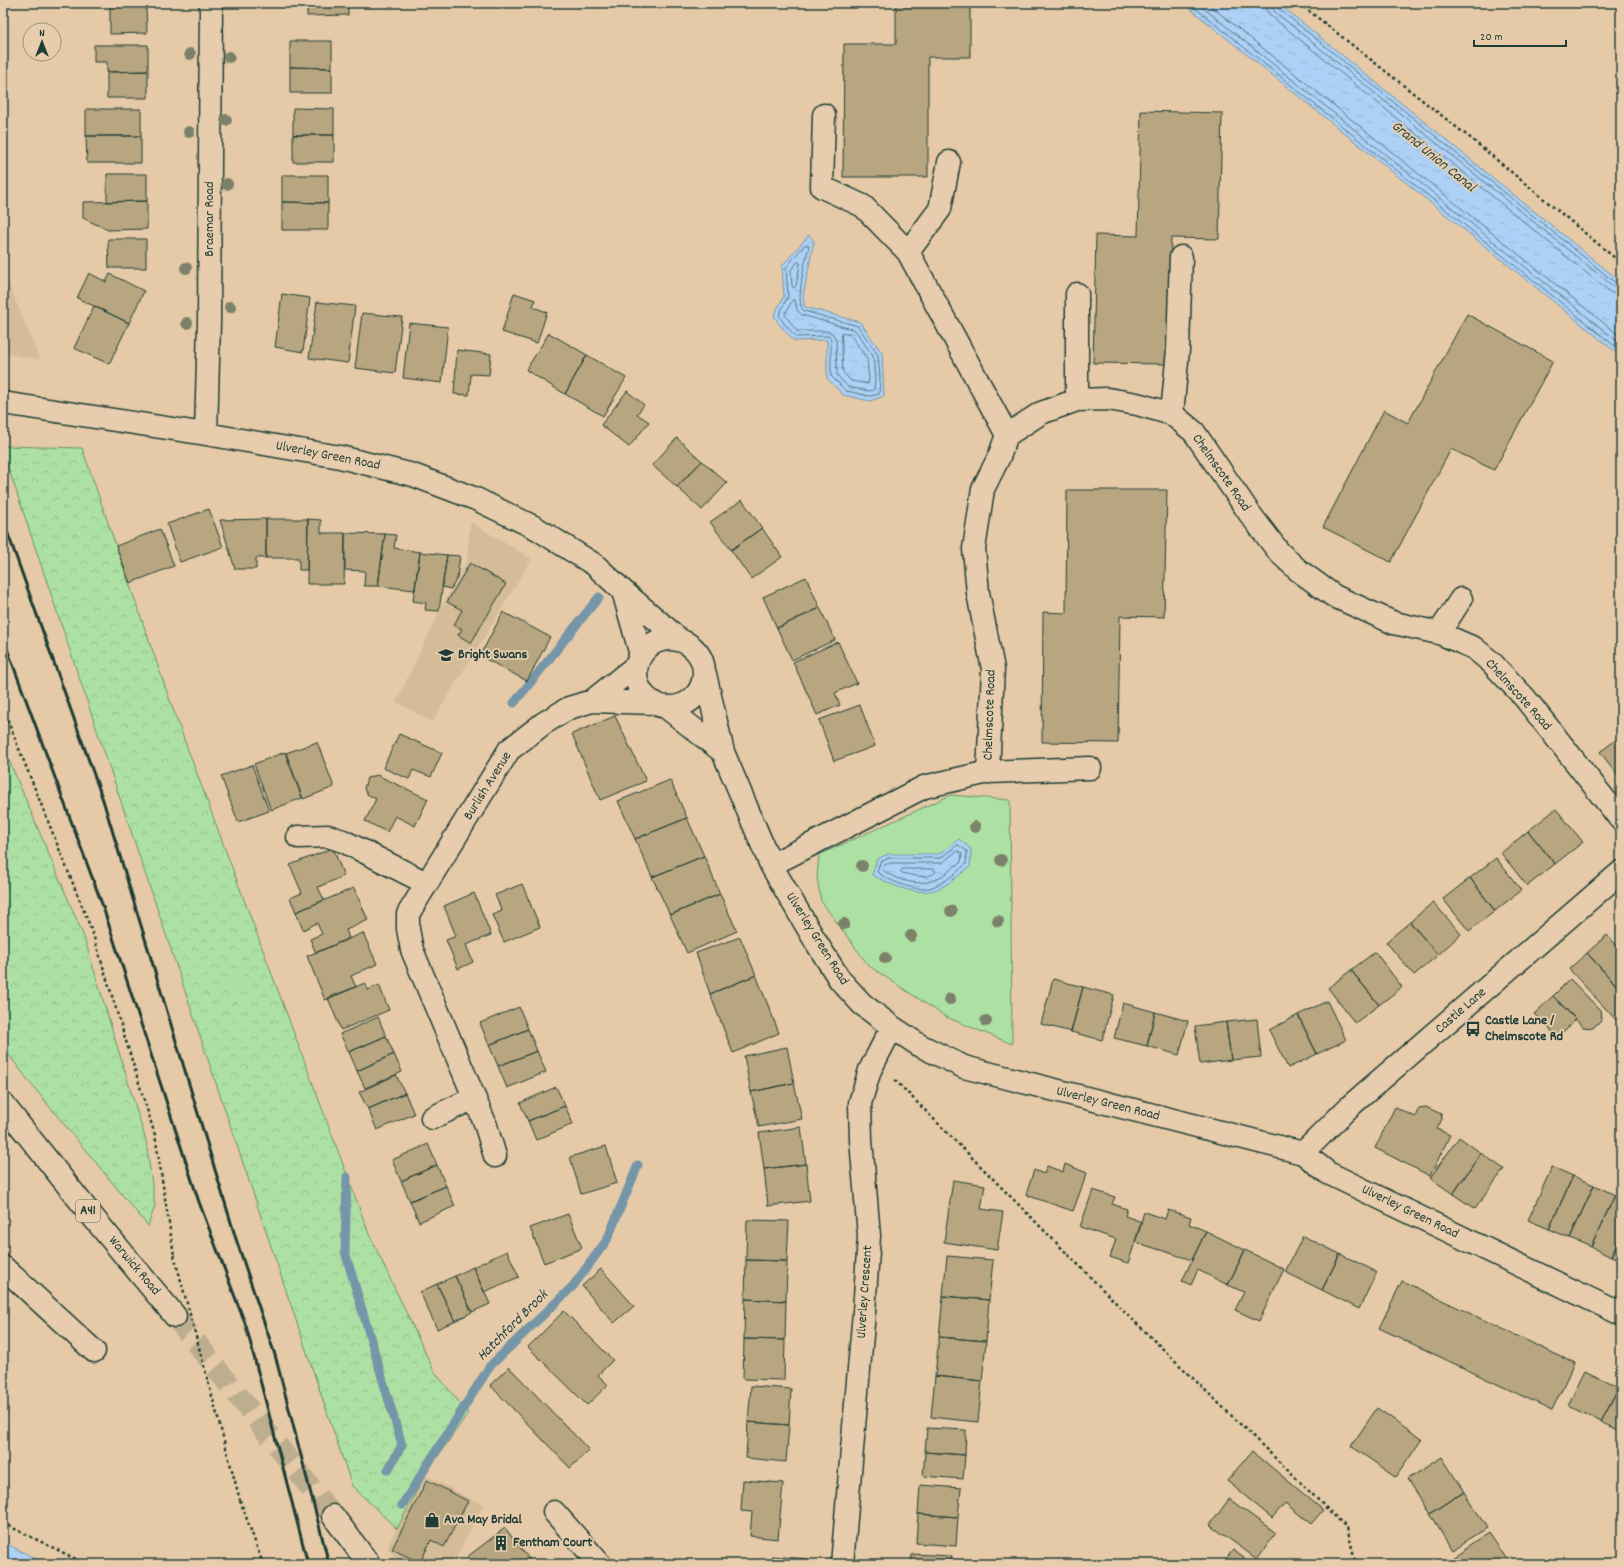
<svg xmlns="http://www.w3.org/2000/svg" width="1624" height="1567" font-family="Dekko,sans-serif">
<defs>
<pattern id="forest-crowns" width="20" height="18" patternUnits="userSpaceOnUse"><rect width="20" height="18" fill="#ade1a3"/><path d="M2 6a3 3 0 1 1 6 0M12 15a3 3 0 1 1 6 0" fill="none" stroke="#94c28d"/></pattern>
<pattern id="water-ripples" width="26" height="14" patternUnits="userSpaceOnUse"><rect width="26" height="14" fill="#add1f6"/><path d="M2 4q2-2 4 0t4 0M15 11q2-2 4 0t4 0" fill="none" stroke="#94b4d4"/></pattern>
</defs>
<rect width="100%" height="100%" fill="#e6caa7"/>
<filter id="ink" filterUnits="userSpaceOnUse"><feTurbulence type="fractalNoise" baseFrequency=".025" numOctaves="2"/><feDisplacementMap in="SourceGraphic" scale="8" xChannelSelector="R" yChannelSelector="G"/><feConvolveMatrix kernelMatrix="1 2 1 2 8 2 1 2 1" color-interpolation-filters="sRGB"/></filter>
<g filter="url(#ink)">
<path fill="#d4bc99" d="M3 270 40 360 3 353Z
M470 522 532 559 432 722 396 702 441 608 467 561Z
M425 1475 483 1505 453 1564H402L387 1548Z"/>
<path fill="url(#forest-crowns)" stroke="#668f6c" d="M3 446 82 448 175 715 369 1234 434 1371 468 1413 425 1475 397 1529 352 1486 3 452Z
M3 746 84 937 146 1141 155 1206 148 1226 31 1084 3 1047Z"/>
<path fill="#ade1a3" stroke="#668f6c" d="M951 795 1010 800 1012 1044 946 1017 869 966 821 901 817 877 819 855Z"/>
<path fill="url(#water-ripples)" stroke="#7496a8" d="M1183 3H1278L1621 282V356Z
M809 235 814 241 803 296 805 307 860 322 882 353 884 396 870 401 843 395 827 378V340L794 341 779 324 774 315 784 296 782 266Z
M959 839 971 849 970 867C961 873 952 882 942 887 918 899 893 885 872 875L877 859 888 854H939Z
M3 1542 46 1564H3Z"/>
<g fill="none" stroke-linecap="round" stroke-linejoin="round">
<path stroke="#587882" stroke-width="1" d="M1189 3 1621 351
M1197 3 1621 344
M1207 3 1621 337
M1265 3 1267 11 1271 16 1610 292 1621 296
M1271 3 1272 7 1275 12 1614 287 1621 290
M1276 3 1278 8 1617 284 1621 285
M805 245H807L809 246C806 259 794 302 804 311L858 326 878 355 880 378 879 394 870 396 846 391 831 376V341L830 337 826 336 796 337 783 322 779 315 788 296 786 268Z
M799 262 800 264 796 286 794 288 792 286 791 270 797 263Z
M793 300 795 301 797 310 802 315 855 330 873 356 875 379 874 390 869 391 848 387 837 375 836 339 832 333 826 331H797L785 315Z
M842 333 851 335 867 359 869 379 868 384 851 381 843 372Z
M958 845 967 851 966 864C955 874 939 888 923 889 910 889 887 880 877 872L880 862 889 858H940Z
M958 851 962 854 961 862C953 867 945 875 937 879 921 887 896 881 883 870L884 865 890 863H941Z
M903 869H934L936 872C927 880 913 875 902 873L901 871Z"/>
<path stroke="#7496a8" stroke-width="9" d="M514 703 599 597
M347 1177 345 1252 402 1445 388 1470
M402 1505 490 1366 573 1286 607 1240 638 1165"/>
</g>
<path fill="#b8a680" stroke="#1f3d34" d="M110 3H146V6H110Z
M307 3H348V15L307 16Z
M896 3H970V57H928V177H843L844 44H896Z
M110 6H146L147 33 110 34Z
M290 41H332V68L290 67Z
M94 45H148V71L107 72V62H94Z
M290 67 332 68V93H290Z
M148 71V98H107V72Z
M293 108 334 109V135H293Z
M86 109H141V136H86Z
M1141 111 1222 113 1219 239 1171 238 1168 364 1093 363 1096 235 1138 236Z
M293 135H334V162H293Z
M86 136H141V163H87Z
M107 174H147V201L107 202Z
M282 175H328V203L282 202Z
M147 201V229L108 230 83 218V202Z
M282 202 328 203V230H282Z
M108 239H146V268H109Z
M89 273 106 282 110 274 144 291 129 323 77 298Z
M514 293 535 300 533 307 547 312 537 343 502 332Z
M282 294 310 298 303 352 275 347Z
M317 302 355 306 348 363 309 358Z
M94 306 129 323 109 364 74 348Z
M362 313 402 317 395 373 355 368Z
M1467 314 1553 361 1494 470 1451 449 1391 562 1323 527 1384 410 1408 423Z
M409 323 448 327 442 383 403 378Z
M549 333 587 355 565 394 526 370Z
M457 350 491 354 489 375 471 374 469 395 454 394Z
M587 355 626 378 603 416 565 394Z
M627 391 644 405 637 414 649 422 629 447 601 425Z
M677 438 702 461 677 487 652 465Z
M702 461 727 483 702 510 677 487Z
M1067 490H1167L1164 617 1120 616 1118 743 1042 742 1043 612 1066 613Z
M742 500 762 528 731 550 710 522Z
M209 509 223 547 180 562 167 524Z
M266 519V558H256V569H235L220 520Z
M266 519H308L307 570H299V558H266Z
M308 519 321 520V533H345L344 584H307Z
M762 528 782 557 751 579 731 550Z
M160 529 174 566 130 583 116 546Z
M345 533 385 534 378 586H364L365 571 345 570Z
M385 534 396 535 394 548 420 552 415 590 378 586Z
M420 552 447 555 439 611 425 610 426 603 413 601Z
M447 555 460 556 457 578 451 589 442 587Z
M470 563 506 584 471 643 458 635 462 629 454 625 462 610 447 602Z
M806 577 820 608 777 628 763 597Z
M820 608 835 640 792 660 777 628Z
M503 612 550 637 527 681 480 656Z
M838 642 857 683 835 693 840 705 817 715 793 662Z
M860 705 875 746 834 761 819 720Z
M615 716 646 781 600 800 572 734Z
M399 734 442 753 431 777 413 770 409 779 383 768Z
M1621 736V779L1600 752Z
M317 742 334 787 303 799 286 753Z
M285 752 302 798 271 810 254 764Z
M252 765 269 811 238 822 221 776Z
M377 775 428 799 415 826 395 816 387 832 365 821 376 799 367 794 364 789 367 778Z
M670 780 687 818 635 839 618 801Z
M1556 809 1583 842 1555 864 1528 831Z
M687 818 704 856 652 877 635 839Z
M1528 831 1555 864 1527 886 1501 853Z
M333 848 344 876 318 887 324 900 296 912 290 898 302 893 290 865Z
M704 856 720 894 670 915 652 877Z
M1496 858 1521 890 1495 911 1470 878Z
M1470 878 1495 911 1469 931 1443 899Z
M522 884 540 927 504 942 492 915 502 911 495 895Z
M354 888 368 920 346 930 349 938 316 953 310 939 322 934 317 923 303 930 296 912Z
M474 893 491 935 466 945 473 962 458 969 446 940 456 936 444 906Z
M720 894 737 931 687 953 670 915Z
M1433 902 1461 934 1438 955 1410 922Z
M1410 922 1438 955 1414 975 1386 942Z
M363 933 377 964 351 976 356 987 325 1000 307 956Z
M1607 935 1621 950V981L1616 985 1587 953Z
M740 937 756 975 710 994 696 953Z
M1375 952 1402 987 1379 1005 1351 970Z
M1587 953 1621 990V1022H1618L1569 969Z
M1351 970 1379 1005 1355 1023 1328 988Z
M756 975 779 1033 733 1053 710 994Z
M1053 979 1083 987 1071 1032 1041 1024Z
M1570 979 1600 1010 1601 1020 1593 1028 1583 1027 1553 996Z
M365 983 368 990 379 985 389 1010 341 1030 328 998Z
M1083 987 1114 995 1102 1040 1071 1032Z
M1553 996 1576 1019 1558 1037 1534 1014Z
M1327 1001 1346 1040 1317 1054 1298 1015Z
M1123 1003 1155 1012 1147 1046 1114 1038Z
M519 1007 528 1029 489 1045 480 1023Z
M1155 1012 1188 1021 1179 1055 1147 1046Z
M1298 1015 1317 1054 1288 1068 1269 1030Z
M378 1017 386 1036 349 1052 340 1034Z
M1257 1019 1261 1057 1231 1060 1226 1022Z
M1226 1022 1231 1060 1200 1064 1195 1026Z
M528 1029 537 1051 498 1066 489 1045Z
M386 1036 394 1054 357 1071 349 1052Z
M787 1047 794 1083 751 1092 744 1056Z
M537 1051 546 1072 507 1088 498 1066Z
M394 1054 402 1072 365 1088 357 1071Z
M396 1075 405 1093 368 1109 359 1092Z
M794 1083 802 1119 759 1127 751 1092Z
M556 1087 565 1106 528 1121 520 1103Z
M405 1093 414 1114 377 1130 368 1109Z
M565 1106 573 1124 536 1140 528 1121Z
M1395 1107 1415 1117 1419 1108 1426 1107 1441 1114 1442 1119 1437 1129 1450 1135 1430 1176 1375 1148Z
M801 1127 806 1164 764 1169 759 1133Z
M1459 1137 1481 1153 1453 1194 1430 1178Z
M428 1144 437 1165 401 1181 392 1160Z
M606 1146 617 1183 581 1194 570 1157Z
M1481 1153 1504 1169 1475 1209 1453 1194Z
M806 1164 810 1201 768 1206 764 1169Z
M1065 1164 1087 1173 1073 1211 1026 1195 1034 1170 1044 1174 1047 1166 1063 1172Z
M437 1165 446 1186 410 1201 401 1181Z
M1552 1167 1573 1176 1549 1229 1528 1220Z
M1573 1176 1594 1185 1570 1238 1549 1229Z
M953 1180 985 1185 981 1209 1003 1212 997 1250 944 1242Z
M1594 1185 1615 1195 1591 1247 1570 1238Z
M446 1186 455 1206 419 1222 410 1201Z
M1093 1190 1115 1197 1112 1204 1127 1209 1125 1216 1142 1222 1128 1263 1110 1257 1116 1239 1080 1227Z
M1615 1195 1621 1197V1235L1611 1257 1591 1247Z
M1168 1210 1191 1217 1189 1224 1206 1231 1192 1260 1135 1242 1144 1212 1165 1219Z
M568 1214 582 1248 544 1263 530 1228Z
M747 1220 789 1221 787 1261 746 1260Z
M1206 1231 1245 1250 1228 1285 1198 1270 1191 1285 1182 1281Z
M1621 1235V1261L1611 1257Z
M1303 1236 1340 1254 1322 1290 1285 1272Z
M1245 1250 1284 1269 1259 1321 1235 1310 1244 1292 1228 1285Z
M507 1251 519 1277 484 1292 473 1267Z
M1340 1254 1377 1272 1359 1309 1322 1290Z
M947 1256 993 1260 989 1300 943 1296Z
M746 1260 787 1261 786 1301 745 1299Z
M473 1267 490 1304 472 1312 455 1276Z
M601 1269 634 1306 614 1323 582 1286Z
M455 1276 472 1312 455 1321 437 1284Z
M1402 1281 1574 1363 1552 1410 1379 1328Z
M437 1284 455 1321 437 1329 420 1292Z
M943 1296 989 1300 986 1341 939 1337Z
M745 1299 786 1301 785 1340 744 1339Z
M564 1311 613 1360 598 1375 608 1385 587 1405 528 1347Z
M939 1337 986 1341 982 1381 935 1376Z
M744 1339 785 1340 784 1380 743 1379Z
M509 1367 589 1450 570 1468 490 1385Z
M1585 1371 1619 1388 1601 1422 1568 1405Z
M935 1376 982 1381 978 1422 931 1417Z
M751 1386 791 1389 789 1425 748 1422Z
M1619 1388 1621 1389V1432L1601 1422Z
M1377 1408 1422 1439 1396 1477 1351 1446Z
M748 1422 789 1425 786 1462 746 1458Z
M927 1428 966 1430 965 1455 925 1452Z
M1252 1451 1323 1510 1311 1524 1285 1503 1272 1518 1227 1481Z
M925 1452 965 1455 963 1479 923 1476Z
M1442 1457 1464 1492 1430 1514 1407 1479Z
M427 1480 468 1501 444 1547 431 1540 420 1563 392 1549Z
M743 1480 783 1483 778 1539 750 1536 752 1512 741 1511Z
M920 1485 961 1488 958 1517 918 1514Z
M1464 1492 1487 1528 1452 1550 1430 1514Z
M1229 1499 1276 1533 1257 1559 1210 1525Z
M918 1514 958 1517 956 1546 916 1543Z
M505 1528 533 1564H472L467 1557Z
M1489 1533 1510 1564H1456L1452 1558Z
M1233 1550 1252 1564H1222Z
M912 1554 952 1556 951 1564H911Z
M773 1556 808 1559V1564H772Z"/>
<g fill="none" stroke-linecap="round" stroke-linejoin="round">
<path stroke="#beae90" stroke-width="22" stroke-dasharray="22 11" stroke-linecap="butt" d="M175 1316 333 1516"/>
<defs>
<path id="minor" d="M824 115 822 187 863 206 908 252
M949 162 940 209 908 252 1007 435
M1077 294V400
M3 403 206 434 340 457 413 475 476 499 536 528 595 565 623 591 680 640
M1172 414 1178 350 1181 257
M206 434 209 322 211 3
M623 591 641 655
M1439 633 1461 599
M636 673a34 34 0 1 1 68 0a34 34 0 1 1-68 0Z
M705 674 723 752 771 865 816 942 840 980 862 1004 892 1027 919 1045 964 1067 1303 1153 1328 1173 1621 1314
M592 701 637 665
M666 707 723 752
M988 772 1090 768
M298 837 328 836 343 841 426 883
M771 865 924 787 988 772 993 669 978 593 974 549 983 489 999 457 1007 435 1041 413 1077 400 1108 399 1137 404 1172 414 1194 432 1250 514 1279 552 1298 570 1334 596 1394 623 1439 633 1474 648 1492 663 1525 698 1621 820
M432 1118 474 1098
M1303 1153 1349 1107 1621 872
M495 1156 485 1123 412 950 408 929V914L509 750 544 723 569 708 592 701 655 703
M3 1267 94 1351
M554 1512 600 1564
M842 1564 864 1312 869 1236 861 1140 860 1103 870 1070 892 1027"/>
<path id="highway" d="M3 1104 92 1216 175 1316
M333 1516 369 1564"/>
</defs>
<use href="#minor" stroke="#1f3d34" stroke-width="25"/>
<use href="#highway" stroke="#1f3d34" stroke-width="25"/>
<path stroke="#1f3d34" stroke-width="2.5" stroke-dasharray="3 3" stroke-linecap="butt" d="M1299 3 1474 141 1621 263
M3 709 92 931 155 1135 174 1255
M895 1080 1127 1314 1347 1528 1356 1564
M240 1500 263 1564
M3 1523 86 1564"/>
<use href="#minor" stroke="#e7cdae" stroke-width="22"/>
<use href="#highway" stroke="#e7cdae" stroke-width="22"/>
<path stroke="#1f3d34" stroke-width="3" d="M3 520 103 800 236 1239 275 1355 329 1564
M3 638 102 904 199 1202 246 1326 308 1564"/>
<path stroke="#1f3d34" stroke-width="2.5" stroke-dasharray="3 3" stroke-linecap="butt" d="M174 1255 240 1500"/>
</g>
<g fill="#7c816b">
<circle cx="190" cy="54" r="6"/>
<circle cx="229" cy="57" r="6"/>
<circle cx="226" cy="120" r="6"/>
<circle cx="189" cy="132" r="6"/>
<circle cx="227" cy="184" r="6"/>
<circle cx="186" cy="268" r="6"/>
<circle cx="230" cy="307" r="6"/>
<circle cx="187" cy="323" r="6"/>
<circle cx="975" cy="827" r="6"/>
<circle cx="1001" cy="860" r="6"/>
<circle cx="862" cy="866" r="6"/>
<circle cx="951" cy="911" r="6"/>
<circle cx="998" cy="921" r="6"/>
<circle cx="844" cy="924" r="6"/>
<circle cx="911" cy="936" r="6"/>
<circle cx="885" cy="958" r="6"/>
<circle cx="950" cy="999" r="6"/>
<circle cx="986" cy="1021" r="6"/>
</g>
</g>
<defs>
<symbol id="school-bare" viewBox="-9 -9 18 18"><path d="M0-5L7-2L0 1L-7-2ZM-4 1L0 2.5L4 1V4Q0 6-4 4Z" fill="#1f3d34" stroke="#e7cdae" stroke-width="2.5" paint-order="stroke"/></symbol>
<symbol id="bus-bare" viewBox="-9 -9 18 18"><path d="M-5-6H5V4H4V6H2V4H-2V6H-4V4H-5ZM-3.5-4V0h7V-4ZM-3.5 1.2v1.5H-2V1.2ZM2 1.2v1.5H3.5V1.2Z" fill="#1f3d34" stroke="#e7cdae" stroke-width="2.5" paint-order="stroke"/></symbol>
<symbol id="shop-bare" viewBox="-9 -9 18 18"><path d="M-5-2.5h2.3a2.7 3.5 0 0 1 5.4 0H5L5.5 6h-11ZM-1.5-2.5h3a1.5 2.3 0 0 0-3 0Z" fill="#1f3d34" stroke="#e7cdae" stroke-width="2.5" paint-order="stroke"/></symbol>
<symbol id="building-bare" viewBox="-9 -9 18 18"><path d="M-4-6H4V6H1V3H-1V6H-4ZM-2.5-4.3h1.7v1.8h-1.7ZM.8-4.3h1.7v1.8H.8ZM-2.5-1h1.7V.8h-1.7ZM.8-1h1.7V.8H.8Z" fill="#1f3d34" stroke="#e7cdae" stroke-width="2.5" paint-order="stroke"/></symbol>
</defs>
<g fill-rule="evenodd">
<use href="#school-bare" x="435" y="644" width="22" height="22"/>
<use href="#bus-bare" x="1462" y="1018" width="22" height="22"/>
<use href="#shop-bare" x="421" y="1509" width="22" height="22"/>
<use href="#building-bare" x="490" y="1532" width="22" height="22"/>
</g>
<g text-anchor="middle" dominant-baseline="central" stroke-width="3.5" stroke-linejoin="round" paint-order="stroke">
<rect fill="#e7cdae" stroke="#5b6859" stroke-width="1" x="76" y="1200" width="24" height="22" rx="3"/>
<g font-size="13" font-weight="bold" fill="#1f3d34">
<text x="88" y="1211">A41</text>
</g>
<g font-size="14" fill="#1f3d34" stroke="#e7cdae">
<text transform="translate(210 219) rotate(-90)">Braemar Road</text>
<text transform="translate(328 456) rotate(11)">Ulverley Green Road</text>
<text transform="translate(1221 473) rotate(55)">Chelmscote Road</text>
<text transform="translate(1518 695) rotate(48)">Chelmscote Road</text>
<text transform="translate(990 715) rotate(-88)">Chelmscote Road</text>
<text transform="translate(488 786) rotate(-58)">Burlish Avenue</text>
<text transform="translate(817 939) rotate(58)">Ulverley Green Road</text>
<text transform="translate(1461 1011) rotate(-41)">Castle Lane</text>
<text transform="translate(1108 1104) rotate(14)">Ulverley Green Road</text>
<text transform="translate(1410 1212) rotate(26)">Ulverley Green Road</text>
<text transform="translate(134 1266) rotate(50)">Warwick Road</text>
<text transform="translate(865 1292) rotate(-86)">Ulverley Crescent</text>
</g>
<g font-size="14" font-weight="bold" fill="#1f3d34" stroke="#e7cdae" text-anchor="start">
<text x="458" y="655">Bright Swans</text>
<text x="1485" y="1021">Castle Lane /<tspan x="1485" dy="16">Chelmscote Rd</tspan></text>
<text x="444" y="1520">Ava May Bridal</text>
<text x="513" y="1543">Fentham Court</text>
</g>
<g font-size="15" font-style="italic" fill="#26443e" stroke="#e7cdae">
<text transform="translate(1433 157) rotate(39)">Grand Union Canal</text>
<text transform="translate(513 1326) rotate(-45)">Hatchford Brook</text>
</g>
</g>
<rect width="1624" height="1567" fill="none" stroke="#e7cdae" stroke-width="16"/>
<rect x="8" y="8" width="1608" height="1551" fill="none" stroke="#1f3d34" stroke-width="1.5" filter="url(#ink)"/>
<g transform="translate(42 42)"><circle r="19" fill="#e7cdae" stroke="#97937d"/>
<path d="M0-3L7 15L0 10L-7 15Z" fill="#1f3d34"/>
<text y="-6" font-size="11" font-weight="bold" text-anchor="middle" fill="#1f3d34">N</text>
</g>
<path d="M1474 40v6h92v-6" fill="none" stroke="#1f3d34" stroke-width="2"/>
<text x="1480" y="40" font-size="12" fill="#1f3d34" stroke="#e7cdae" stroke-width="3" paint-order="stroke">20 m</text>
</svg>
